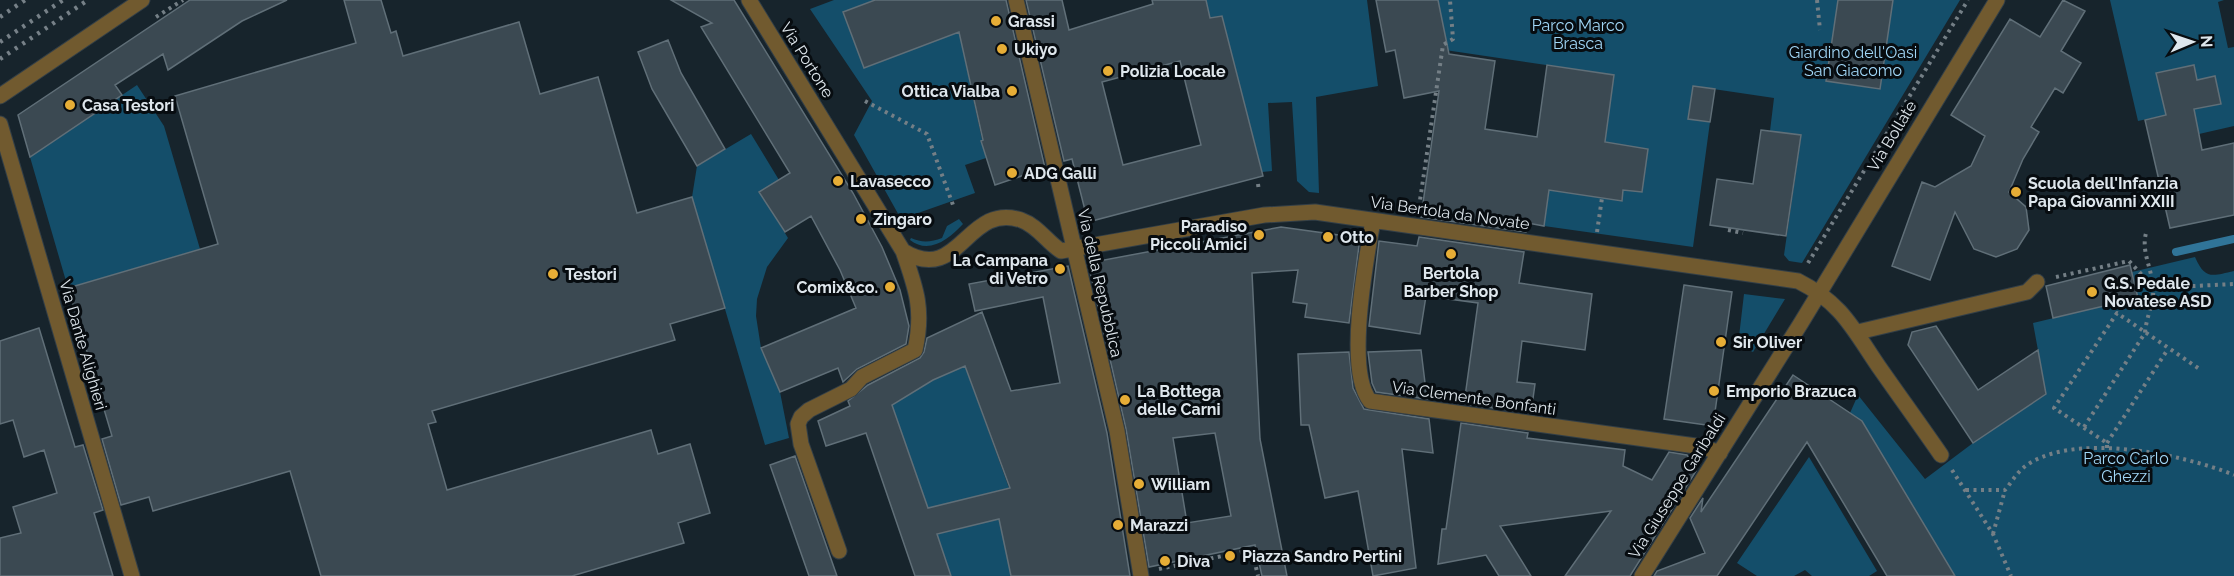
<svg xmlns="http://www.w3.org/2000/svg" width="2234" height="576" font-family="Raleway,sans-serif">
<rect width="100%" height="100%" fill="#17242c"/>
<path fill="#144e6a" d="M834 0H875L843 12 864 68 959 32 986 158 965 165 975 193 901 219 854 135 872 101 810 9Z
M1206 0H1367L1378 86 1316 97 1319 193 1309 192 1297 181 1292 102 1268 103 1272 171 1262 172 1222 16 1210 18Z
M1438 0H1960L1802 263 1789 261 1784 255 1801 136 1770 131 1774 98 1693 86 1688 118 1710 122 1693 247 1544 226 1562 101 1609 107 1614 75 1445 50 1447 44Z
M2110 0H2224L2218 2 2228 48 2234 47V126L2199 134 2194 109 2221 103 2215 76 2197 80 2194 65 2156 73 2166 115 2138 121Z
M137 85 164 126 200 249 68 288 30 157Z
M751 134 779 180 760 192 788 238 767 267 757 299 756 316 761 348 780 392 789 438 765 445 692 197 697 166Z
M959 219 963 224C949 239 929 255 910 240L911 238C922 243 931 242 942 238L947 226Z
M2195 257C2205 280 2212 276 2234 271V576H1955L1862 421 1850 413 1858 395 1925 479 1973 443 2046 394 2033 323 2137 298 2132 272Z
M1744 294 1785 299 1753 352 1738 345Z
M965 366 1009 488 928 508 892 405 948 370Z
M1809 457 1877 571 1869 576H1812L1805 570 1794 576H1757L1737 563Z
M999 519 1006 551 1028 576H951L937 534Z"/>
<g fill="none" stroke-linecap="round" stroke-linejoin="round">
<path stroke="#307498" stroke-width="8" d="M2176 252 2234 239"/>
</g>
<path fill="#3b4952" stroke="#606f78" stroke-width="1.5" fill-rule="evenodd" d="M190 0H287L242 21 168 70 163 54 115 85 122 95 30 157 18 115Z
M344 0H381L391 33 396 31 403 56 519 22 540 94 598 77 637 213 692 197 725 308 670 324 675 340 432 411 436 422 428 424 447 490 651 430 658 454 690 444 710 513 678 523 684 543 572 576H321L290 471 153 511 149 497 121 505 102 439 112 436 68 288 218 244 175 96 356 43Z
M671 0H734L853 193 882 247 900 290 909 326 906 344 857 369 843 382 838 368 780 392 761 348 856 308 840 270 811 216 785 232 759 192 790 173 701 27 712 23Z
M875 0H1006L1045 168 995 185 981 141 983 140 959 32 864 68 843 12Z
M1026 0H1062L1069 30 1153 4 1152 0H1206L1210 18 1222 16 1263 176 1088 222 1072 159 1064 161ZM1180 61 1201 145 1123 165 1102 82Z
M1376 0H1438L1449 54 1495 61 1485 129 1537 137 1547 65 1614 75 1605 142 1648 149 1642 192 1623 190 1622 201 1549 190 1544 226 1528 223 1526 232 1421 217 1439 91 1404 98 1395 50 1386 52Z
M1838 0H1893L1880 89 1826 81Z
M2063 0 2085 11 2061 51 2081 63 2063 93 2055 88 2031 127 2039 132 2023 159 2009 192 2026 207 2029 230 2017 249 1996 257 1974 249 1955 212 1930 280 1892 266 1922 182 1935 187 1971 166 1985 136 1951 115 2010 19 2040 37Z
M668 40 681 73 725 149 697 166 652 89 638 52Z
M2194 65 2197 80 2215 76 2221 104 2194 109 2202 150 2234 143V215L2170 228 2145 120 2166 115 2156 73Z
M1693 86 1715 89 1710 122 1688 119Z
M1761 130 1801 135 1786 236 1710 225 1717 179 1753 184Z
M1281 227 1360 238 1349 323 1305 317 1307 304 1293 302 1298 270 1252 273 1260 439 1287 576H1262L1255 545 1149 567 1126 429 1088 263ZM1215 433 1231 516 1187 523 1173 438Z
M1419 237 1524 252 1519 283 1592 294 1585 350 1522 341 1517 382 1535 384 1531 413 1464 404 1478 303 1426 296 1420 334 1369 326 1379 241 1417 246Z
M2130 265 2138 298 2053 318 2046 286Z
M1068 266 1107 433 1130 576H1011L999 519 937 534 951 576H915L866 433 826 446 818 421 850 406 848 401 868 385 920 358 924 352 927 338 982 312 1011 391 1060 383 1043 297 975 311 969 284ZM965 366 1010 488 928 508 892 405 933 380Z
M1684 285 1732 292 1713 426 1664 419Z
M1936 326 1978 390 2038 350 2046 394 1973 443 1908 345 1912 332Z
M39 328 75 447 83 445 103 510 94 513 113 576H0V538L21 533 13 507 57 493 44 450 24 457 13 420 0 424V341Z
M1421 350 1427 399 1376 392 1372 383 1368 352Z
M1349 352 1353 388 1364 409 1429 419 1433 453 1402 449 1416 568 1373 576 1358 491 1325 498 1309 425H1301L1298 354Z
M1793 375 1862 421 1955 576H1887L1807 442 1717 576H1654L1657 571 1705 553 1690 518 1703 498 1701 512Z
M1461 423 1528 433 1527 438 1625 450 1623 466 1652 480 1669 452 1687 455 1696 471 1630 576H1565L1611 511 1500 526 1531 576H1499L1486 555 1438 564 1442 529H1446Z
M795 456 824 539 837 576H809L770 465Z"/>
<g fill="none" stroke-linecap="round" stroke-linejoin="round">
<defs>
<path id="minor" d="M749 0 903 251C960 286 966 202 1021 220 1038 226 1047 242 1061 251L1264 215 1315 212 1798 281C1842 303 1853 329 1879 367 1900 397 1921 426 1941 455
M1016 0 1117 431 1141 576
M0 96 142 0
M0 124 132 576
M1373 221C1366 259 1345 370 1370 401L1703 447 1720 453
M1858 332 2027 292 2037 282
M839 551 801 444 798 424 801 417 809 410 851 389 862 377 915 350C924 310 916 288 903 251
M1642 576 1801 323 1997 0"/>
</defs>
<use href="#minor" stroke="#333f47" stroke-width="17"/>
<path stroke="#747f86" stroke-width="4" stroke-dasharray="3 4.5" stroke-linecap="butt" d="M1817 0 1820 30
M156 17 183 0
M865 101 927 134 953 205
M1258 184 1259 191
M1419 207 1443 45 1453 39 1450 0
M1728 230 1743 233
M1597 232 1602 198
M1808 263 1968 0
M2056 277 2129 261 2154 288 2234 284
M2084 427 2145 333C2146 317 2155 301 2153 286 2151 266 2140 249 2147 230
M2107 443 2168 349
M2107 448V443L2054 408 2117 313 2201 370
M1952 470 1993 534 2011 576
M1966 490H2005C2011 483 2016 474 2023 468 2069 430 2183 454 2234 475
M1993 534 2005 490
M1159 569 1252 550 1258 576"/>
<use href="#minor" stroke="#715a2f" stroke-width="15"/>
<path stroke="#778188" stroke-width="4.5" stroke-dasharray="3 6" stroke-linecap="butt" d="M0 17 25 0
M0 42 63 0
M0 59 88 0"/>
</g>
<g fill="#e6ad36" stroke="#070c10" stroke-width="2">
<circle cx="996" cy="21" r="6"/>
<circle cx="1002" cy="49" r="6"/>
<circle cx="1108" cy="71" r="6"/>
<circle cx="1012" cy="91" r="6"/>
<circle cx="70" cy="105" r="6"/>
<circle cx="1012" cy="173" r="6"/>
<circle cx="838" cy="181" r="6"/>
<circle cx="2016" cy="192" r="6"/>
<circle cx="861" cy="219" r="6"/>
<circle cx="1259" cy="235" r="6"/>
<circle cx="1328" cy="237" r="6"/>
<circle cx="1451" cy="254" r="6"/>
<circle cx="1060" cy="269" r="6"/>
<circle cx="553" cy="274" r="6"/>
<circle cx="890" cy="287" r="6"/>
<circle cx="2092" cy="292" r="6"/>
<circle cx="1721" cy="342" r="6"/>
<circle cx="1714" cy="391" r="6"/>
<circle cx="1125" cy="400" r="6"/>
<circle cx="1139" cy="484" r="6"/>
<circle cx="1118" cy="525" r="6"/>
<circle cx="1230" cy="556" r="6"/>
<circle cx="1165" cy="561" r="6"/>
</g>
<g text-anchor="middle" dominant-baseline="central" stroke-width="6" stroke-linejoin="round" paint-order="stroke">
<g font-size="16" font-weight="bold" fill="#dee6ec" stroke="#070c10" text-anchor="start">
<text x="1008" y="21">Grassi</text>
<text x="1014" y="49">Ukiyo</text>
<text x="1120" y="71">Polizia Locale</text>
<text x="1000" y="91" text-anchor="end">Ottica Vialba</text>
<text x="82" y="105">Casa Testori</text>
<text x="1024" y="173">ADG Galli</text>
<text x="850" y="181">Lavasecco</text>
<text x="2028" y="183">Scuola dell'Infanzia<tspan x="2028" dy="18">Papa Giovanni XXIII</tspan></text>
<text x="873" y="219">Zingaro</text>
<text x="1247" y="226" text-anchor="end">Paradiso<tspan x="1247" dy="18">Piccoli Amici</tspan></text>
<text x="1340" y="237">Otto</text>
<text x="1048" y="260" text-anchor="end">La Campana<tspan x="1048" dy="18">di Vetro</tspan></text>
<text x="1451" y="273" text-anchor="middle">Bertola<tspan x="1451" dy="18">Barber Shop</tspan></text>
<text x="565" y="274">Testori</text>
<text x="2104" y="283">G.S. Pedale<tspan x="2104" dy="18">Novatese ASD</tspan></text>
<text x="878" y="287" text-anchor="end">Comix&amp;co.</text>
<text x="1733" y="342">Sir Oliver</text>
<text x="1137" y="391">La Bottega<tspan x="1137" dy="18">delle Carni</tspan></text>
<text x="1726" y="391">Emporio Brazuca</text>
<text x="1151" y="484">William</text>
<text x="1130" y="525">Marazzi</text>
<text x="1242" y="556">Piazza Sandro Pertini</text>
<text x="1177" y="561">Diva</text>
</g>
<g font-size="16" fill="#a1d7f7" stroke="#070c10">
<text x="1578" y="25">Parco Marco<tspan x="1578" dy="18">Brasca</tspan></text>
<text x="1853" y="52">Giardino dell'Oasi<tspan x="1853" dy="18">San Giacomo</tspan></text>
<text x="2126" y="458">Parco Carlo<tspan x="2126" dy="18">Ghezzi</tspan></text>
</g>
<g font-size="16" fill="#dee6ec" stroke="#070c10">
<text transform="translate(807 60) rotate(58)">Via Portone</text>
<text transform="translate(1892 136) rotate(-59)">Via Bollate</text>
<text transform="translate(1450 213) rotate(8)">Via Bertola da Novate</text>
<text transform="translate(1100 283) rotate(77)">Via della Repubblica</text>
<text transform="translate(83 345) rotate(74)">Via Dante Alighieri</text>
<text transform="translate(1474 398) rotate(8)">Via Clemente Bonfanti</text>
<text transform="translate(1677 486) rotate(-58)">Via Giuseppe Garibaldi</text>
</g>
</g>
<g transform="translate(2192 42) rotate(88)" stroke="#070c10" stroke-width="4.5" paint-order="stroke">
<path d="M0-4.5L10 22L0 15L-10 22Z" fill="#dee6ec"/>
<text y="-9" font-size="16" font-weight="bold" text-anchor="middle" fill="#dee6ec">N</text>
</g>
</svg>
